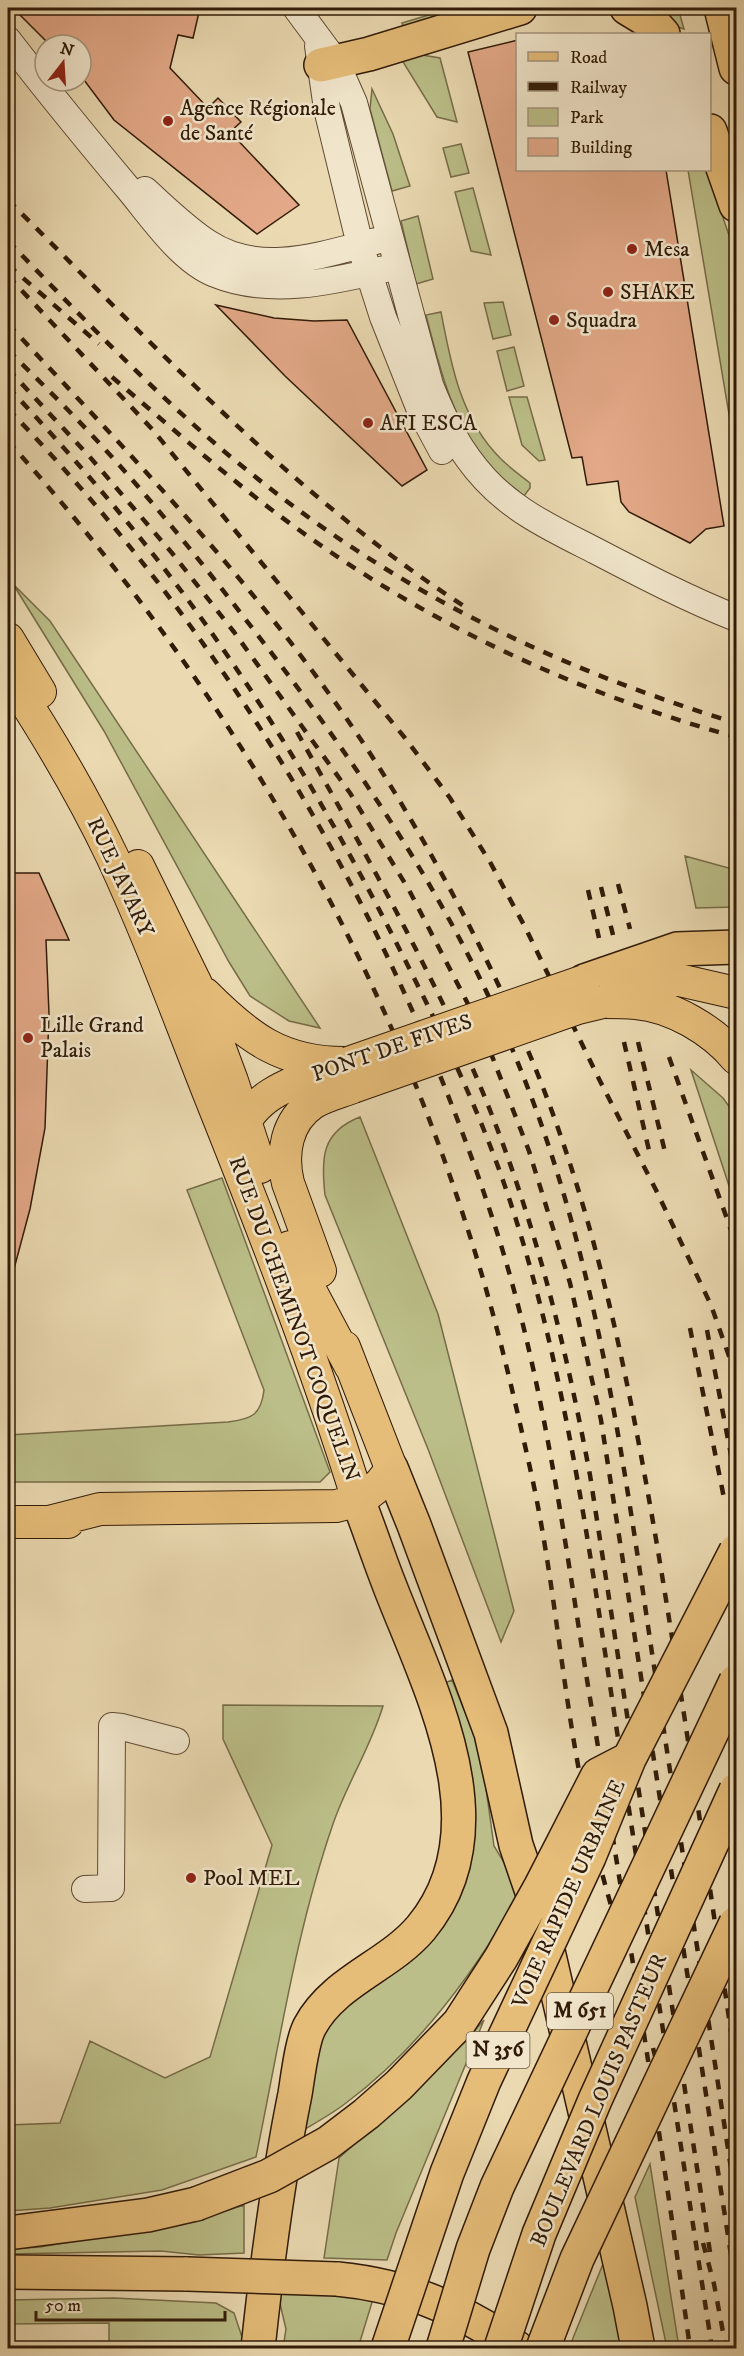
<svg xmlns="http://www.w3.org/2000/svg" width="744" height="2356" font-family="'IM FELL DW Pica',serif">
<rect width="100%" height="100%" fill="#ead9b1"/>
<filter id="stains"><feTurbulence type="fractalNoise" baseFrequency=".00333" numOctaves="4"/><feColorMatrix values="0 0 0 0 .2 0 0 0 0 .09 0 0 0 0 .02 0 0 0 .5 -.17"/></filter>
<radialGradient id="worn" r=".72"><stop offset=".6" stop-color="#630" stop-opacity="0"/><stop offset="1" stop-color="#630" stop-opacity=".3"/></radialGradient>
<path fill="#bbbe88" stroke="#766c48" stroke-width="1.5" d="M452 8H487L404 29 402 23Z
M650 8H678L684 29 675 26Z
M422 55 440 58 457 122 437 117 400 57Z
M372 89 393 134 410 186 392 191 370 109Z
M461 144 469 173 451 177 443 148Z
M688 170H707L736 256V456Z
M473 188 491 255 471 251 455 192Z
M418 216 433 279 416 284 401 221Z
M503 302 511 335 493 339 484 303Z
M441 312C451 365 461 420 501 459 510 468 520 475 530 483V488L524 496C514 487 501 479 492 468 453 425 440 370 426 315Z
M514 347 524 386 507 391 497 351Z
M509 397H527L545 460 539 461 522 445Z
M13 584 50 621 320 1028 289 1021 250 996 229 962 104 731Z
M685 856 736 870V907L696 908Z
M691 1070 723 1098 736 1116V1207Z
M360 1117 438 1314 514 1611 501 1642 428 1449 325 1195C321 1159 321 1132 360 1117Z
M222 1178 330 1472 320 1482H8V1435L228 1422C252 1419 261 1415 264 1390L187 1190Z
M452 1680 481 1752 494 1846 521 1891C476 1971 420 2048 346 2103 332 2114 315 2123 300 2132L309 2040 444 1917 440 1685Z
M223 1705 383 1706C370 1749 347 1783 333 1824 296 1931 279 2046 256 2157L162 2190 50 2208 8 2211V2125L60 2123 90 2041 165 2078 210 2057 272 1845 223 1739Z
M484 2020 396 2233 387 2260 324 2258 339 2158 465 2042Z
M650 2164 678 2341 679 2348H667L635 2197Z
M244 2205V2253L199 2255 161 2251 8 2254V2249L40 2247 191 2222Z
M607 2254 628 2348H569Z
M277 2291 374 2296 358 2348H283L286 2329Z
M114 2298 216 2303 234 2313 243 2340 242 2348H109V2323L8 2324V2300Z"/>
<path fill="#e2a887" stroke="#311b08" stroke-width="1.5" d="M13 8H200L193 38 178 35 170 68 208 108 218 98 241 122 230 132 299 205 257 234 114 120 81 76V45H50Z
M518 40V170H666L724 526 706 529 690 543 629 512 621 502 618 481 587 485 582 457 572 458 468 52Z
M216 305 274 318 314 321 347 320 427 470 402 486 285 376Z
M8 873H39L69 940H46L49 1014 45 1128 30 1209 14 1269 8 1268Z"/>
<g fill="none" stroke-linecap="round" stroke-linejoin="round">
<defs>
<path id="minor" d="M296 8 336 62 354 103 430 385C444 420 459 451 485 479 515 512 557 531 596 551 642 575 688 599 736 618
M8 40C48 92 89 142 131 192 153 219 182 261 215 274 269 296 331 282 385 269
M318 46 327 109 360 245 383 317 420 410 442 451
M145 190C165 208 185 228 208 243 260 277 321 255 376 241
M85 1889 111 1888 112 1726 122 1727 176 1741"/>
<path id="major" d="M8 639 40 692
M8 675C46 733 82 793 112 856 148 933 177 1012 208 1091 262 1226 315 1361 358 1500
M138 866 196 984 232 1081 260 1167
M604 978 679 980 736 993
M205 994C249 1038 282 1064 348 1063
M603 1002C614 1002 625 1002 636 1003 672 1006 713 1030 736 1058
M239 1135C254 1090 300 1081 341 1065
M290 1247 310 1290 351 1367
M320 1271 288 1183C281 1154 286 1121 313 1103 324 1096 340 1092 353 1087
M8 1522H68
M49 1522 100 1509 336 1506C362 1501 378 1491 391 1468L344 1347"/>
<path id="highway" d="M627 8 655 25 663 34
M721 8 736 68
M321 65 369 54 520 8
M710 131 736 205
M584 981 677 949 736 947
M391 1468 414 1525 491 1733 516 1845 539 1912 630 2306 638 2348
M8 2233 148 2215 196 2204
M8 2272 187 2274
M337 2279C403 2285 463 2309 517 2348
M258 2348C267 2263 278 2178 295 2094 298 2076 302 2040 310 2026 334 1981 389 1966 421 1928 505 1827 428 1686 389 1584 378 1556 369 1528 358 1500"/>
</defs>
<use href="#minor" stroke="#5f4a32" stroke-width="28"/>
<use href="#major" stroke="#311b08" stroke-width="34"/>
<use href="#highway" stroke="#311b08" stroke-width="36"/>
<use href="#minor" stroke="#f1e6cc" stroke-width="26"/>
<use href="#major" stroke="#e5bc78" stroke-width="32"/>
<use href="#highway" stroke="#e5bc78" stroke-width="33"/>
<path stroke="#311b08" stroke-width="4.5" stroke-dasharray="10 10" stroke-linecap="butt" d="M8 200C152 343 292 495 464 606
M8 241C86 321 165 405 253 475 401 594 556 668 736 723
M8 265 99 344
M8 276 152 429 405 738 450 798 490 862 525 927 600 1081 656 1190 711 1305 736 1376
M8 324C141 466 277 606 382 772 440 865 492 964 534 1065 597 1219 629 1382 657 1545 686 1718 710 1892 736 2065
M8 350C39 381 71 412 101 445 161 510 216 581 270 651 370 782 461 919 522 1073 596 1258 623 1457 652 1653 680 1836 708 2018 736 2201
M8 369 89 456 172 553 234 632 350 793 409 890 483 1033 529 1151 570 1283 601 1420 736 2287
M112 377C172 428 231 481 295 527 429 625 577 693 736 737
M8 387C86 470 160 557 225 652 292 749 350 851 403 956 443 1035 482 1116 510 1201 566 1371 589 1548 616 1725 648 1933 680 2140 712 2348
M8 409C227 634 394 918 492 1217 543 1370 563 1532 589 1692 625 1910 660 2129 690 2348
M8 441C212 668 374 935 467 1227 493 1306 512 1387 530 1468 552 1566 560 1666 578 1765 589 1827 605 1890 625 1950
M297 732C360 844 424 956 475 1074 531 1204 564 1337 590 1475L710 2252
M618 884 630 929
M601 887 613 935
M588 890 599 938
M624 1042 651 1159
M638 1042 666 1156
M669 1057 736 1244
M690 1328 724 1498
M707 1330 736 1481
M653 2048 665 2095
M703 2243 714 2284 726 2348"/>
<defs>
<path id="major-bridge" d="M348 1063 584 981
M353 1087 578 1008 603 1002"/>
<path id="highway-bridge" d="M196 2204 269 2176 328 2143 366 2114 399 2085 459 2023 501 1958 541 1886 598 1775 625 1761
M187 2274 337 2279
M388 2348 447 2173 484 2081 589 1857 629 1759 736 1551
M443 2348 473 2249 497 2187 736 1681
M501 2348 539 2234 595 2100 736 1790
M543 2348 577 2259 736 1923"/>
</defs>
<use href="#major-bridge" stroke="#311b08" stroke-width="34" stroke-linecap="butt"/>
<use href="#highway-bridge" stroke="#311b08" stroke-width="36" stroke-linecap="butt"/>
<use href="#major-bridge" stroke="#e5bc78" stroke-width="32"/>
<use href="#highway-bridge" stroke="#e5bc78" stroke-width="33"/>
</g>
<g fill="#8f2418" stroke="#f1e6cc" stroke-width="2">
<circle cx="168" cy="121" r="6"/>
<circle cx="632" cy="249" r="6"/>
<circle cx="608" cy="292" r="6"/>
<circle cx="554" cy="320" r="6"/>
<circle cx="368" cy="423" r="6"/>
<circle cx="28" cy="1038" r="6"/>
<circle cx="191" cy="1878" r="6"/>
</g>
<g text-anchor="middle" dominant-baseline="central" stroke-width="5" stroke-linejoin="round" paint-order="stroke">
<g fill="#f1e6cc" stroke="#6b5843" stroke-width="1.5">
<rect x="547" y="1993" width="66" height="36" rx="4.5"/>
<rect x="466.5" y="2032" width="63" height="36" rx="4.5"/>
</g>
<g font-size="21" font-weight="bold" fill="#311b08">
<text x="580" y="2011">M 651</text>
<text x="498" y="2050">N 356</text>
</g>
<g font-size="22" fill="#311b08" stroke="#f1e6cc" text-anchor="start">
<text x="180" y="108">Agence Régionale<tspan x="180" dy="25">de Santé</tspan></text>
<text x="644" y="249">Mesa</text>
<text x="620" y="292">SHAKE</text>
<text x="566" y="320">Squadra</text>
<text x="380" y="423">AFI ESCA</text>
<text x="40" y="1025">Lille Grand<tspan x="40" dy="25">Palais</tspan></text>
<text x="203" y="1878">Pool MEL</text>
</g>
<g font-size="22" fill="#311b08" stroke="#f1e6cc">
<text transform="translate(120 877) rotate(65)">RUE JAVARY</text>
<text transform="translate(392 1048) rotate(-19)">PONT DE FIVES</text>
<text transform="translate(294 1319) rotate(70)">RUE DU CHEMINOT COQUELIN</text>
<text transform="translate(569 1894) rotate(-66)">VOIE RAPIDE URBAINE</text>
<text transform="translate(599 2100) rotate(-67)">BOULEVARD LOUIS PASTEUR</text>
</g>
</g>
<rect width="744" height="2356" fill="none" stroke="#ead9b1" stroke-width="30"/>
<rect x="9" y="9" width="726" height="2338" fill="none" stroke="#311b08" stroke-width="3"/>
<rect x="15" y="15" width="714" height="2326" fill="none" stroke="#311b08" stroke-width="1.5"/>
<rect x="516" y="33" width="195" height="138" fill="#f1e6cc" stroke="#a4957e" stroke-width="1.5"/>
<rect x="528" y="52" width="30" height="9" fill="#e5bc78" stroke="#a4957e" stroke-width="1.5"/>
<text x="570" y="63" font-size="18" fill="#311b08">Road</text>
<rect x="528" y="82" width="30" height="9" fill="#311b08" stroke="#a4957e" stroke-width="1.5"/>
<text x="570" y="93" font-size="18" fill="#311b08">Railway</text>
<rect x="528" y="108" width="30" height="18" fill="#bbbe88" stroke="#a4957e" stroke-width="1.5"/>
<text x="570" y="123" font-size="18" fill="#311b08">Park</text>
<rect x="528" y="138" width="30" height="18" fill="#e2a887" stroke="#a4957e" stroke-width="1.5"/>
<text x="570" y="153" font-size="18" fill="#311b08">Building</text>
<g transform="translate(63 63) rotate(17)"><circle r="28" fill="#f1e6cc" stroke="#a4957e" stroke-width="1.5"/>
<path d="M0-4.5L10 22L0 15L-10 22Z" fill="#8f2418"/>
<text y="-9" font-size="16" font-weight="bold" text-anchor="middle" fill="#311b08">N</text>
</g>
<path d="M36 2311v9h189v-9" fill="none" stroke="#311b08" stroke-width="3"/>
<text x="45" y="2311" font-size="18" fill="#311b08" stroke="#f1e6cc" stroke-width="4.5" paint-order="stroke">50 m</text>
<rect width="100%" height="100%" filter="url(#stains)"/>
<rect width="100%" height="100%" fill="url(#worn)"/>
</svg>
